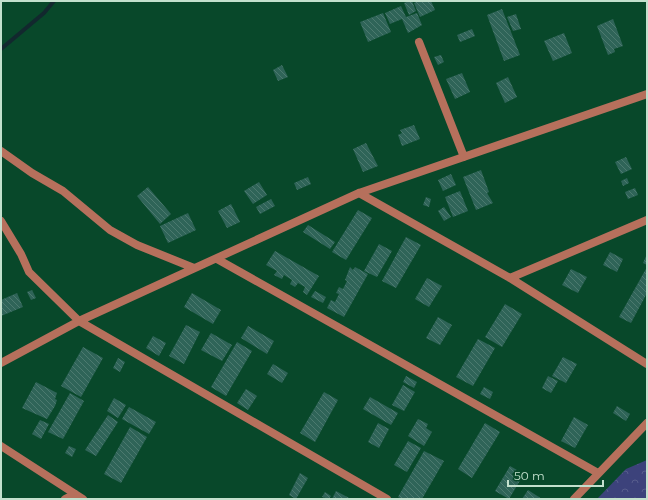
<svg xmlns="http://www.w3.org/2000/svg" width="648" height="500" font-family="Montserrat,sans-serif">
<defs>
<pattern id="forest-crowns" width="20" height="18" patternUnits="userSpaceOnUse"><rect width="20" height="18" fill="#3c427b"/><path d="M2 6a3 3 0 1 1 6 0M12 15a3 3 0 1 1 6 0" fill="none" stroke="#575d8d"/></pattern>
<pattern id="building-back-hatch" width="6" height="6" patternUnits="userSpaceOnUse"><rect width="6" height="6" fill="#2f6458"/><path d="M-1 5l2 2M0 0l6 6M5-1l2 2" fill="none" stroke="#4c7a6f"/></pattern>
</defs>
<rect width="100%" height="100%" fill="#08482a"/>
<path fill="url(#forest-crowns)" d="M647 460V499H597L626 469Z"/>
<g fill="none" stroke-linecap="round" stroke-linejoin="round">
<path stroke="#12282e" stroke-width="4" d="M1 49 44 13 54 1"/>
</g>
<path fill="url(#building-back-hatch)" d="M409 1H412L416 11 409 15 404 3Z
M418 1H431L435 10 420 17 414 3Z
M401 6 406 17 417 13 422 25 408 33 402 19 390 24 385 13Z
M502 9 520 55 504 61 487 15Z
M383 13 391 32 368 42 360 22Z
M516 14 521 29 513 31 507 17Z
M613 19 623 46 614 49 615 52 608 55 597 26Z
M472 29 475 36 460 42 457 35Z
M564 33 572 53 553 61 544 41Z
M441 55 444 62 438 65 434 57Z
M282 65 288 77 278 81 273 70Z
M462 73 470 92 455 99 446 79Z
M508 77 517 97 505 103 496 83Z
M414 125 420 139 402 146 398 135 402 133 400 130Z
M366 143 378 166 363 172 353 149Z
M626 157 632 169 621 174 615 162Z
M481 170 489 192 487 193 493 203 476 210 463 177Z
M451 174 456 185 443 191 438 180Z
M308 177 311 184 297 190 294 183Z
M627 178 629 183 623 186 621 181Z
M259 182 267 195 253 204 244 191Z
M148 187 171 214 160 224 137 196Z
M635 188 638 195 628 199 625 192Z
M460 191 468 211 453 217 445 197Z
M426 197 431 199 429 207 423 205Z
M271 199 275 206 260 214 256 207Z
M231 204 240 222 227 228 218 211Z
M444 207 451 217 444 221 438 211Z
M358 210 372 218 346 260 332 252Z
M188 213 196 230 168 243 160 226Z
M308 225 335 242 330 249 303 232Z
M406 237 421 245 396 288 382 281Z
M379 244 392 251 377 277 364 271Z
M275 251 319 276 307 295 303 292 305 287 298 283 295 287 290 284 292 280 284 275 282 279 274 275 277 271 266 265Z
M610 252 623 259 617 272 603 265Z
M647 254V265L643 263Z
M350 267 353 270 355 267 368 274 344 317 327 308 331 300 335 302 339 294 336 293 339 287 343 289 347 281 345 280Z
M647 267V293L631 323 619 317Z
M571 269 587 277 578 293 562 285Z
M427 278 442 286 429 307 415 299Z
M32 290 36 298 31 300 27 292Z
M315 291 326 297 323 303 311 297Z
M17 293 23 307 1 316V300Z
M192 293 221 310 213 324 184 307Z
M505 304 522 314 502 347 485 337Z
M438 317 452 325 440 345 426 338Z
M186 325 200 332 184 364 169 356Z
M248 326 274 341 267 354 241 338Z
M211 333 232 345 222 361 201 350Z
M153 336 166 343 159 356 146 348Z
M478 339 495 348 473 386 456 377Z
M237 342 252 351 226 396 211 387Z
M83 347 103 358 81 397 61 386Z
M563 357 577 364 566 383 552 376Z
M118 358 125 362 120 372 113 368Z
M273 364 288 373 282 383 267 374Z
M406 376 417 382 414 388 403 382Z
M548 376 558 381 551 393 542 388Z
M36 382 57 393 55 399 57 400 55 406 47 419 22 408Z
M403 385 415 392 404 411 392 405Z
M484 387 493 392 490 399 480 394Z
M246 389 257 396 248 410 237 403Z
M324 392 338 400 315 442 300 433Z
M70 393 84 401 63 439 48 432Z
M370 397 398 413 391 425 363 409Z
M114 398 126 405 118 418 107 411Z
M617 406 630 414 626 421 613 413Z
M129 407 156 422 149 434 122 419Z
M108 415 118 422 96 456 85 450Z
M574 417 588 425 575 448 561 441Z
M418 419 428 424 426 428 432 432 424 446 408 436Z
M40 420 49 424 41 439 32 434Z
M378 423 389 429 379 448 368 442Z
M485 423 500 432 472 478 458 469Z
M130 427 147 437 121 483 104 474Z
M408 441 421 448 407 472 394 465Z
M69 446 76 449 72 457 65 453Z
M424 451 444 461 422 499H402L398 497Z
M510 466 524 474 509 499 495 491Z
M300 473 308 478 296 499 289 495Z
M528 490 542 499H522Z
M336 491 351 499H332Z
M325 492 331 496 329 499 322 497Z"/>
<g fill="none" stroke-linecap="round" stroke-linejoin="round">
<path stroke="#b6705c" stroke-width="8" d="M419 42 464 157
M1 151 32 173 63 191 110 230 137 245 194 268
M359 193 510 278 647 364
M1 221 21 254 29 272 79 321 387 499
M217 259 598 473
M510 278 647 220
M1 363 79 321 359 193 647 94
M1 446 83 499
M65 499 75 494
M574 499 647 423"/>
</g>
<rect width="648" height="500" fill="none" stroke="#c3e0cd" stroke-width="4"/>
<path d="M508 480v6h95v-6" fill="none" stroke="#c3e0cd" stroke-width="2"/>
<text x="514" y="480" font-size="12" fill="#c3e0cd" stroke="#08482a" stroke-width="3" paint-order="stroke">50 m</text>
</svg>
